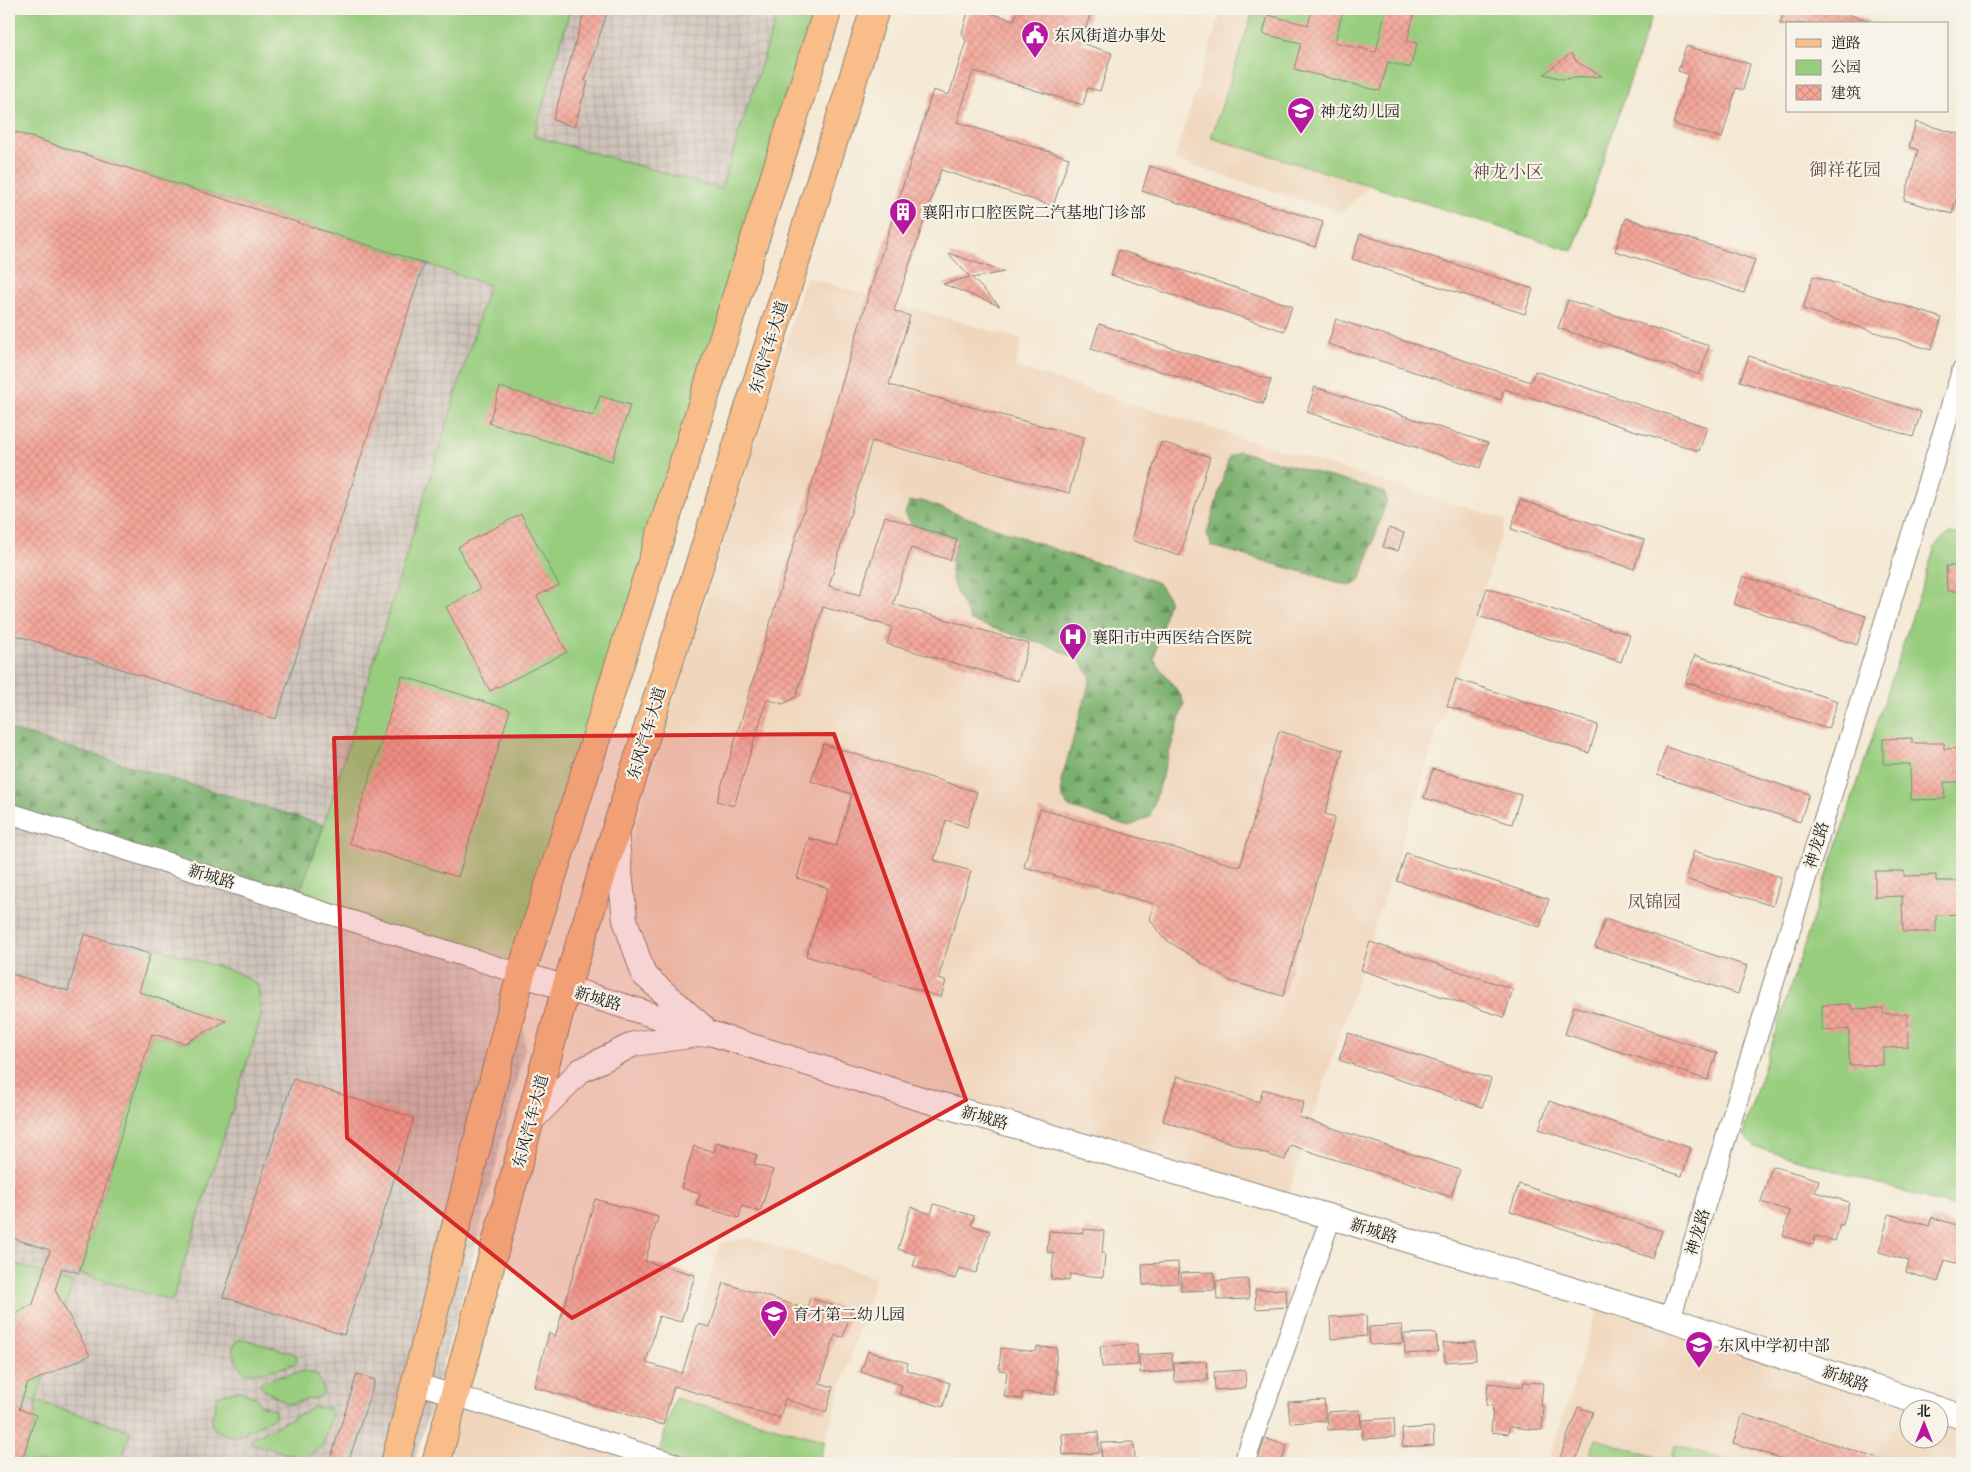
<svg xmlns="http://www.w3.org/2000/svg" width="1971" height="1472" font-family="'Gentium Book Plus','Noto Serif SC',serif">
<defs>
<pattern id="industrial-grid" width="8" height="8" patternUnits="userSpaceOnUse" patternTransform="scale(1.25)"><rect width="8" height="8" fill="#cec2b9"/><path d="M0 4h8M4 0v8" fill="none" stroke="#b0a69e"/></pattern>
<pattern id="forest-firs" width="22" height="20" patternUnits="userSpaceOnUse" patternTransform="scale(1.25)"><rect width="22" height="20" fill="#7ab06d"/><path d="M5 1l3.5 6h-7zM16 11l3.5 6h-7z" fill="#638e59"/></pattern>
<pattern id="building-cross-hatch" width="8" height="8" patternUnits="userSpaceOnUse" patternTransform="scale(1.25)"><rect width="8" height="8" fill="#f4a699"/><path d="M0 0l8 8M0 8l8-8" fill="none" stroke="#d18e83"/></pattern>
</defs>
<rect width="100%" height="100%" fill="#f7f3e8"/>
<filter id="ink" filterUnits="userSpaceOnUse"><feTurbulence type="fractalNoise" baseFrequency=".02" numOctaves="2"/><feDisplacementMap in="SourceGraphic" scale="10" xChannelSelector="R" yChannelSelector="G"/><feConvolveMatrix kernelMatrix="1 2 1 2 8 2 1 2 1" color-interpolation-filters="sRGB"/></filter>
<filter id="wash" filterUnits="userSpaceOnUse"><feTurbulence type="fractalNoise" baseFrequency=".0096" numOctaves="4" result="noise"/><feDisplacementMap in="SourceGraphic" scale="20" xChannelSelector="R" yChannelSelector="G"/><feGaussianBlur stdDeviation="1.12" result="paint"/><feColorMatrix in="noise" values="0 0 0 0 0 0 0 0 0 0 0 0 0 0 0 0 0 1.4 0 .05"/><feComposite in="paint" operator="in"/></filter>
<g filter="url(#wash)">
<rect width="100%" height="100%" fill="#f4e9d4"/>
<path fill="#f0d6bc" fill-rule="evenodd" d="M1222 9H1548L1341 213 1174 160Z
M806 277 1022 340 1015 367 1506 520 1285 1204 710 1033 644 975 620 880 642 803Z
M749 1238 875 1278 818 1463H436L454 1397 657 1458 720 1243Z
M1601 1298 1962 1417V1463H1548ZM1908 1410H1938V1440H1908Z"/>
<path fill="url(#industrial-grid)" d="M9 9H828L521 974 525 1048 465 1288 414 1463H9Z"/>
<path fill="#98cd7e" stroke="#5a744d" d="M9 9H565L570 10 534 136 721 189 779 9H828L521 974 296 903 324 825 489 285 424 263 9 130Z
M1254 9H1654L1573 251 1369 185 1211 138Z
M1962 533V1209L1755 1147 1745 1136V1125L1936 544 1949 534Z
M152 946 238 973 258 985 262 1015 172 1301 79 1273 152 1034 185 1043 225 1022 139 992Z
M9 1262 73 1283 36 1401 131 1431 121 1463H21L36 1415V1402L9 1393Z
M241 1339 293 1353 296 1355 297 1362C290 1367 250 1377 243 1371 238 1366 235 1356 232 1350L237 1341Z
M304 1371 316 1374C320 1382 327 1389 320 1397L288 1404 263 1389 260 1385 262 1381Z
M233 1391H240L257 1398 260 1405 275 1410V1417L235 1437C204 1428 210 1425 218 1396Z
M675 1398 825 1441 818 1463H673L657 1458Z
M314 1407 329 1408 332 1415 322 1447 302 1458 251 1443 252 1438Z
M1596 1439 1670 1461 1675 1445 1736 1463H1588Z"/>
<path fill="url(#forest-firs)" stroke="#4b6644" d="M1239 451 1384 492 1387 500 1360 581 1351 586 1212 546 1207 534 1229 457Z
M922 501 1076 557 1131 572 1158 583 1169 599 1154 660 1180 694 1184 704 1150 816 1129 827 1069 807 1062 798 1061 781 1091 677 1079 660 1052 647 971 621C954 586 944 579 957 540L912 525 905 514 909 502Z
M9 729 324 825 296 903 9 813Z"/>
<g id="blocks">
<path fill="url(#building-cross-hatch)" d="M585 9H608L585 81 588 82 574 127 553 120Z
M969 9H976L1014 20 1018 9H1092L1081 43 1112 53 1100 91 1088 88 1083 105 973 71 957 122 1069 158 1053 206 941 170 894 311 910 316 889 385 1084 437 1069 493 872 441 829 586 860 595 885 516 957 540 950 560 911 548 893 604 1029 644 1018 681 887 644 892 627 823 607 796 697 783 704 767 699 734 806 717 801 866 303 933 90 949 95 966 41 962 33Z
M1312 9H1343L1335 42 1376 52 1386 9H1416L1407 41 1417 43 1410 68 1388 62 1380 91 1294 69 1301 43 1263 34 1268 15 1308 25Z
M1785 9H1832L1869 21 1868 24H1780Z
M1686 46 1750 64 1743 90 1736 88 1722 138 1673 124 1688 74 1678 71Z
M1571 53 1577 62 1602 76 1562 79 1544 74Z
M1916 122 1962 135V179L1952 214 1904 200 1918 150 1909 147Z
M9 130 424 263 276 719 9 633Z
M1150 166 1323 222 1315 247 1142 191Z
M1626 218 1755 260 1744 293 1615 251Z
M1360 234 1533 289 1525 314 1352 259Z
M1119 250 1292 306 1284 331 1111 275Z
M948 253 1004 272 972 278 1000 306 943 284 970 277Z
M1813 276 1942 318 1931 350 1803 309Z
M1568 300 1709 346 1700 375 1558 328Z
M1336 319 1531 382 1535 371 1707 427 1699 451 1504 389 1501 400 1328 344Z
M1099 324 1271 380 1263 404 1091 349Z
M1749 356 1921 412 1913 437 1740 381Z
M500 387 593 416 600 396 630 405 612 461 489 423Z
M1315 387 1488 443 1480 468 1307 412Z
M1161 442 1210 457 1180 556 1131 540Z
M1520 500 1644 540 1634 569 1511 529Z
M521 514 559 585 537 596 567 652 490 691 446 607 480 589 458 547Z
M1389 528 1404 533 1398 551 1383 547Z
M1946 566H1962V591H1947Z
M1743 576 1866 616 1857 645 1734 604Z
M1487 588 1630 635 1621 662 1478 616Z
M1695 655 1838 701 1828 729 1686 682Z
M402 676 510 710 458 877 349 843Z
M1456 679 1598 725 1589 753 1447 706Z
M1279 731 1343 750 1325 814 1335 817 1283 996 1230 981 1162 937 1150 919 1154 904 1024 867 1040 809 1240 867Z
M1912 738V743H1944V749L1962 748V782H1944L1945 799 1911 800 1910 764H1883V739Z
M823 744 977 792 967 827 946 820 934 860 971 871 938 979 946 981 941 997 806 956 828 888 797 878 809 838 836 846 852 794 811 781Z
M1666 747 1809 794 1800 822 1657 775Z
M1433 769 1521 795 1512 824 1424 798Z
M1694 851 1781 877 1773 906 1685 879Z
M1406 853 1549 899 1540 927 1397 881Z
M1875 871H1904V876L1936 875V881H1960L1961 914 1936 915V932H1903L1902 896 1875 897Z
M1605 919 1747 966 1738 994 1595 947Z
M84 934 150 954 139 992 226 1021 185 1043 152 1034 79 1273 62 1268 55 1290 90 1355 27 1384 19 1409 36 1415 21 1463H9V1380L14 1363 9 1352V1317L33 1304 50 1250 9 1237V973L68 991Z
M1370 942 1513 989 1504 1017 1361 970Z
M1851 1004V1009L1883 1008V1014H1907L1908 1047 1883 1048V1065H1849V1029L1822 1030V1005Z
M1574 1006 1717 1053 1708 1080 1565 1034Z
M1348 1033 1491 1079 1482 1107 1339 1060Z
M1177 1076 1259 1102 1263 1089 1304 1102 1299 1117 1460 1170 1451 1197 1290 1145 1285 1160 1163 1121Z
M293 1079 414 1118 344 1335 223 1297Z
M1549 1101 1691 1148 1682 1176 1539 1129Z
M717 1142 757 1155 754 1164 773 1170 760 1212 742 1206 739 1218 696 1205 700 1194 681 1188 694 1146 714 1152Z
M1772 1166 1819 1180 1815 1192 1849 1202 1843 1225 1840 1224 1835 1241 1815 1236 1813 1245 1783 1236 1790 1211 1761 1202Z
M1519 1184 1662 1231 1652 1258 1510 1211Z
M595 1199 658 1217 645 1261 695 1275 681 1322 659 1316 646 1363 682 1373 698 1324 710 1327 724 1283 807 1309 810 1298 851 1311 843 1337 835 1335 820 1383 833 1387 826 1412 785 1399 780 1418 674 1386 663 1425 534 1387 549 1333 555 1337Z
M934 1204 974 1216 971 1225 990 1231 976 1273 959 1268 955 1279 913 1266 917 1255 898 1249 911 1207 931 1214Z
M1889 1214 1929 1226 1932 1217 1962 1227V1265L1945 1260 1938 1282 1906 1272 1909 1261 1879 1252Z
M1084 1229 1104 1231 1102 1253 1105 1254 1103 1277 1070 1274 1069 1281 1051 1279 1054 1253 1047 1252 1049 1231 1084 1233Z
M1178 1262 1179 1283 1143 1285 1142 1264Z
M1214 1272 1215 1290 1181 1291V1273Z
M1248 1279 1249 1299 1217 1300 1216 1281Z
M1286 1289 1287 1307 1256 1309 1255 1290Z
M1366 1315 1367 1336 1331 1339 1330 1317Z
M1402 1325 1403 1343 1370 1345 1369 1327Z
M1436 1333 1438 1352 1405 1354 1404 1334Z
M1475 1342 1476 1360 1445 1362 1443 1343Z
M1137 1344 1138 1365 1102 1367 1100 1346Z
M1037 1347 1057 1348 1055 1371H1057L1055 1395 1022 1392V1399L1004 1397 1007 1371 999 1370 1001 1348 1036 1352Z
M868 1351 908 1363 906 1370 950 1383 943 1407 899 1394 902 1385 861 1372Z
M1172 1353 1173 1371 1140 1373 1139 1355Z
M1206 1361 1208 1380 1175 1382 1174 1363Z
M1245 1370 1246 1388 1215 1390 1214 1372Z
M357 1374 375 1380 348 1463H329Z
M1524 1382 1543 1383 1541 1406 1544 1407 1542 1430 1509 1427 1508 1434 1491 1432 1493 1406 1486 1405 1488 1383 1523 1387Z
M1324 1400 1326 1421 1290 1423 1288 1402Z
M1578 1407 1593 1412 1575 1463H1558Z
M1360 1410 1361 1428 1328 1430 1327 1412Z
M1743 1414 1882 1460V1463H1795L1733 1443Z
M1394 1418 1395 1437 1363 1439 1362 1420Z
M1433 1427 1434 1445 1403 1447 1402 1429Z
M1098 1432 1099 1453 1063 1455 1062 1434Z
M1265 1438 1287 1446 1281 1463H1257Z
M1134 1442 1135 1459 1102 1461 1101 1443Z"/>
</g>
</g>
<g filter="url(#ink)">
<use href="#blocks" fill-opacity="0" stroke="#888278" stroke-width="1"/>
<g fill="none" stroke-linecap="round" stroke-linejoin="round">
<defs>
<path id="minor" d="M9 813 521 974
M1670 1319 1962 371
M415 1383 673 1463
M1244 1463 1331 1217"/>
<path id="tertiary" d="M616 833 625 920 644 975 703 1027
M521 974 918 1098 1331 1217 1670 1319 1962 1417
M529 1123 580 1071 634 1044 703 1034"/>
<path id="primary" d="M395 1463 521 974 828 9
M436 1463 566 988 875 9"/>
</defs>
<use href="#minor" stroke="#888278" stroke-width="22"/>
<use href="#tertiary" stroke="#888278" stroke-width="26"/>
<use href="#primary" stroke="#888278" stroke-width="30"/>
<use href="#minor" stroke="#fff" stroke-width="20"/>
<use href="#tertiary" stroke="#fff" stroke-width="24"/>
<use href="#primary" stroke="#f8bd89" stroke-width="28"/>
</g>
</g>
<path fill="#d62828" fill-opacity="0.2" stroke="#d62828" stroke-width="4" stroke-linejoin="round" d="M834 734 966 1100 572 1318 347 1138 334 738Z"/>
<defs>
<symbol id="civic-pin" viewBox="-11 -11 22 30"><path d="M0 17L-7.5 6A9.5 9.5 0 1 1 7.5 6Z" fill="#b5179e" stroke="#f7f3e8"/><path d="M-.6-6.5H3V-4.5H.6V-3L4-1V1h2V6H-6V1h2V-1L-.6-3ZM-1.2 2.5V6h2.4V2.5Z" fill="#fff"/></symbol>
<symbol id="school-pin" viewBox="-11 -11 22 30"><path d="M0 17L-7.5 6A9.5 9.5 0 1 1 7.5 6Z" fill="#b5179e" stroke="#f7f3e8"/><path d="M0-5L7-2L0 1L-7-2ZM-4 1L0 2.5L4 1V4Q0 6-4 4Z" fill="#fff"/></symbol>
<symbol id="building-pin" viewBox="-11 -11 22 30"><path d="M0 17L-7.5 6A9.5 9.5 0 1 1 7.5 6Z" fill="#b5179e" stroke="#f7f3e8"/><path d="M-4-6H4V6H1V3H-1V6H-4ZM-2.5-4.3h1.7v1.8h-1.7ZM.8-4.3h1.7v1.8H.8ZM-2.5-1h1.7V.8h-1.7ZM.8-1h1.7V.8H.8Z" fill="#fff"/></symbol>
<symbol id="hospital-pin" viewBox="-11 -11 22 30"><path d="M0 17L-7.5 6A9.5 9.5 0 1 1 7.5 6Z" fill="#b5179e" stroke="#f7f3e8"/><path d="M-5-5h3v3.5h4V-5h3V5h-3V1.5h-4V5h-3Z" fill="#fff"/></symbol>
</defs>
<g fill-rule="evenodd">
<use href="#civic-pin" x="1019" y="19" width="32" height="43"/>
<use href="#school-pin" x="1285" y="95" width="32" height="43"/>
<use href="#building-pin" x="887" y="196" width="32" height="43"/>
<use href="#hospital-pin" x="1057" y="621" width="32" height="43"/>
<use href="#school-pin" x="758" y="1298" width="32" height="43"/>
<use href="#school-pin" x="1683" y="1329" width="32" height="43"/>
</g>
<g text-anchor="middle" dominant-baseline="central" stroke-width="4.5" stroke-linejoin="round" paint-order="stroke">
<g font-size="16" fill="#1c1c1c" stroke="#f7f3e8" text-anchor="start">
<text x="1054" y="35">东风街道办事处</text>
<text x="1320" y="111">神龙幼儿园</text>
<text x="922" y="212">襄阳市口腔医院二汽基地门诊部</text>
<text x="1092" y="637">襄阳市中西医结合医院</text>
<text x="793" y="1314">育才第二幼儿园</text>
<text x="1718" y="1345">东风中学初中部</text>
</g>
<g font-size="16" fill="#1c1c1c" stroke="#f7f3e8">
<text transform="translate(768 347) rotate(-73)">东风汽车大道</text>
<text transform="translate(646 733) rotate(-73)">东风汽车大道</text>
<text transform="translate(1816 845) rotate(-73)">神龙路</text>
<text transform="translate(212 876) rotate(17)">新城路</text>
<text transform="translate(598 998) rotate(17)">新城路</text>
<text transform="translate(985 1117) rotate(16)">新城路</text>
<text transform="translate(530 1121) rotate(-75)">东风汽车大道</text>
<text transform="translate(1374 1230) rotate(17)">新城路</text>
<text transform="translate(1697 1232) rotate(-73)">神龙路</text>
<text transform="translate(1846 1378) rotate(19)">新城路</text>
</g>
<g font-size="18" fill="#684c48" stroke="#f7f3e8">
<text x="1845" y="169">御祥花园</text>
<text x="1508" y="171">神龙小区</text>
<text x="1654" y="901">凤锦园</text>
</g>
</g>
<rect width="1971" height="1472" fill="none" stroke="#f7f3e8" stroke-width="30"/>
<rect x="1786" y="22" width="162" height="90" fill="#f7f3e8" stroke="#9f9d96"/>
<rect x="1796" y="39" width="25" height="8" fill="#f8bd89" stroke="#9f9d96"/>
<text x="1831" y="48" font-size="15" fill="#1c1c1c">道路</text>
<rect x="1796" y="60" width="25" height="15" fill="#98cd7e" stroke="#9f9d96"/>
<text x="1831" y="72" font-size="15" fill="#1c1c1c">公园</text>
<rect x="1796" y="85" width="25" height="15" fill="url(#building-cross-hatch)" stroke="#9f9d96"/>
<text x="1831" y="98" font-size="15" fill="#1c1c1c">建筑</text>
<g transform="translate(1924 1424)"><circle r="24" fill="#f7f3e8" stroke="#9f9d96"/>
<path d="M0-4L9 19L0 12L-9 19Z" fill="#b5179e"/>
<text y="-8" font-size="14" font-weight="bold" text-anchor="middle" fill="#1c1c1c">北</text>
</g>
</svg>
